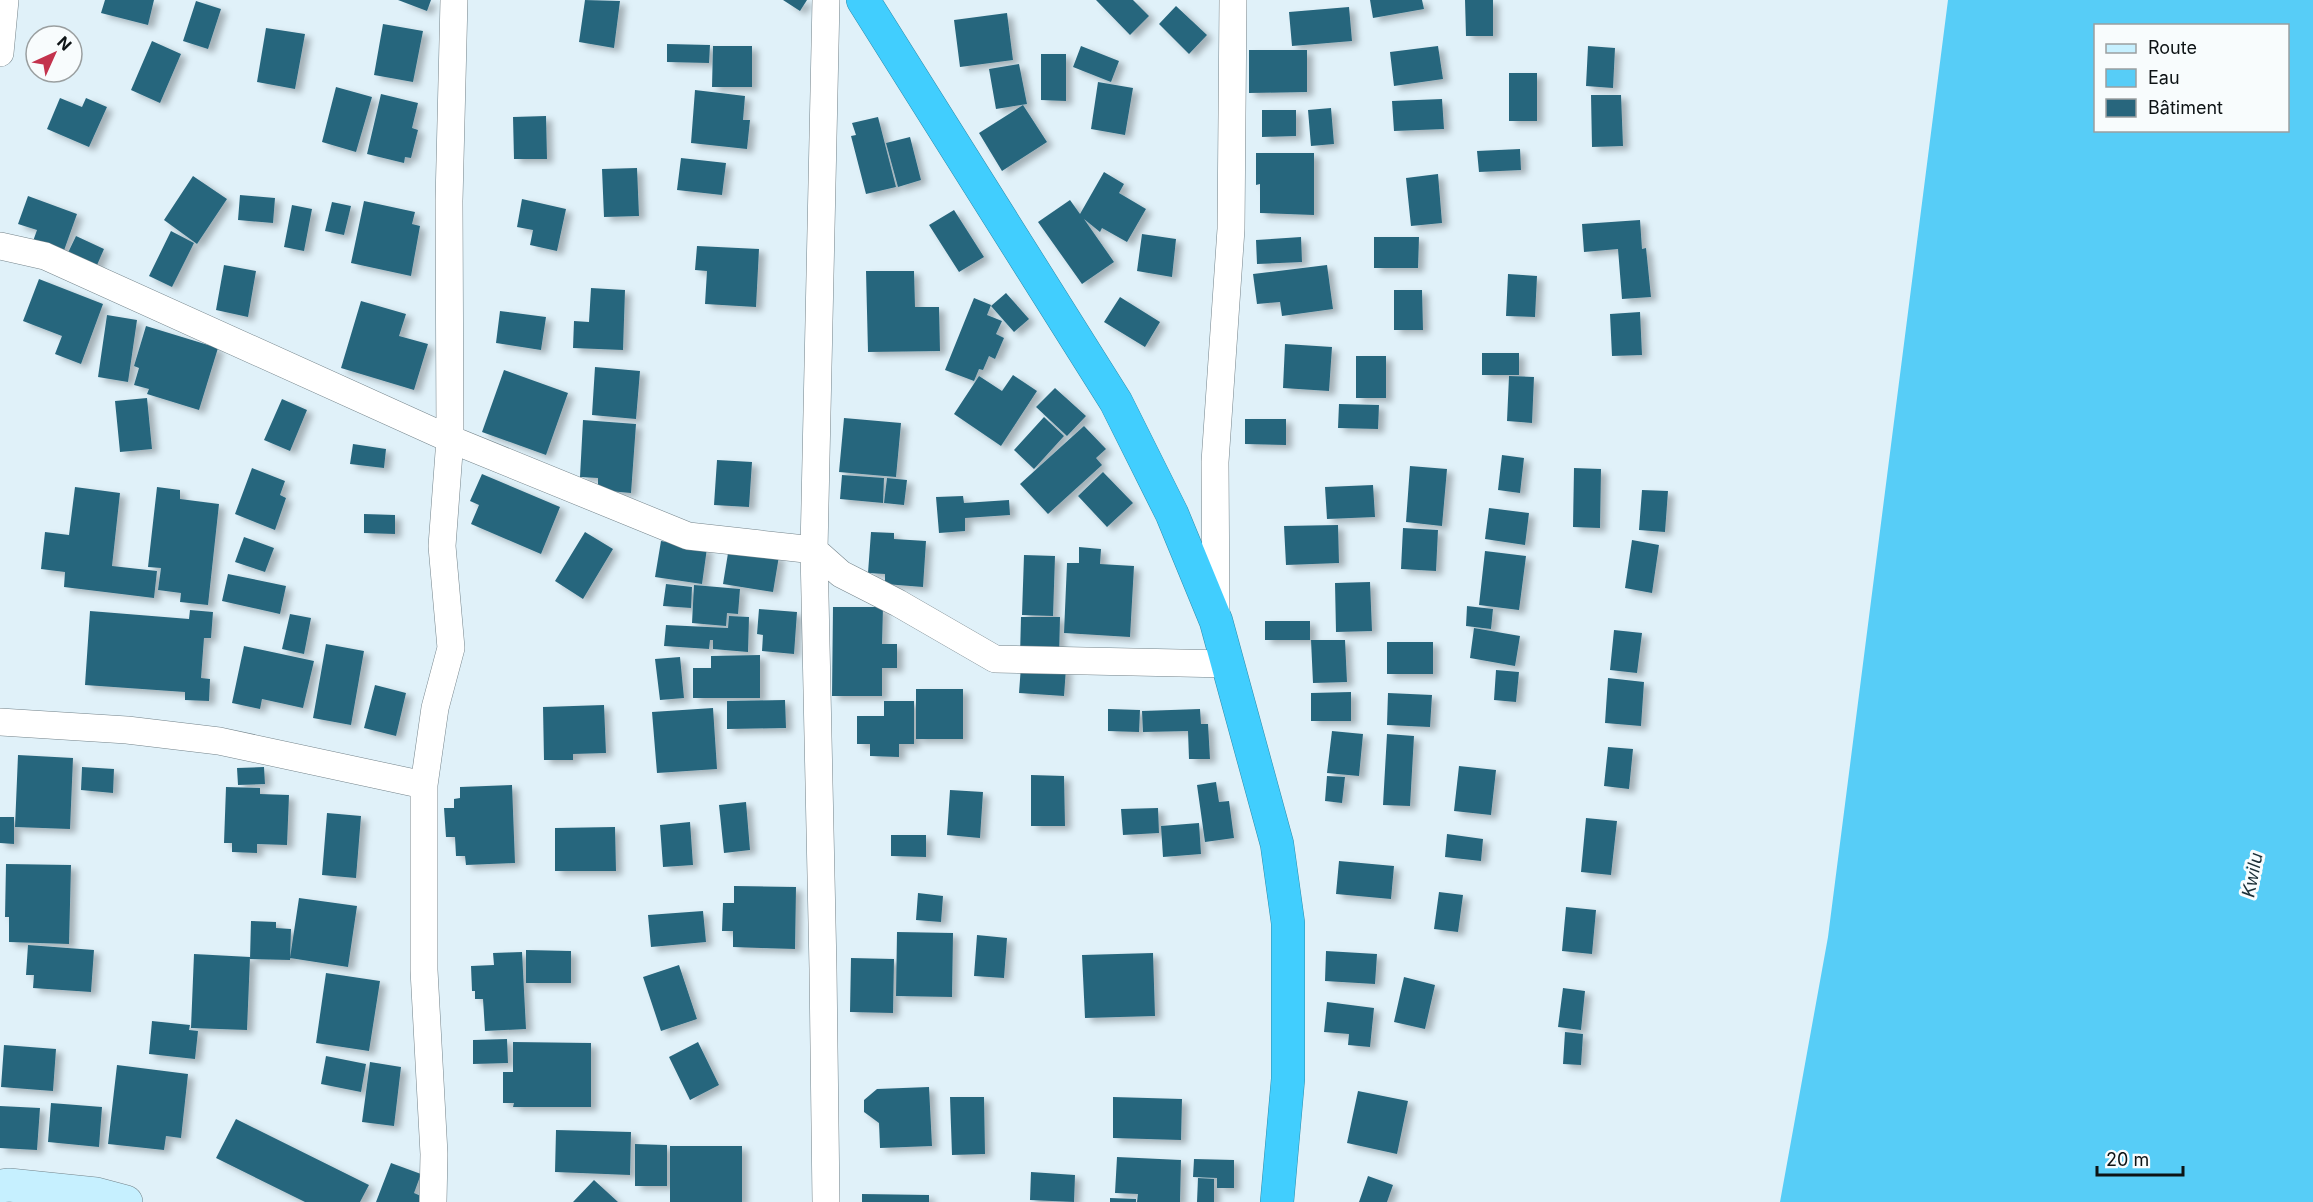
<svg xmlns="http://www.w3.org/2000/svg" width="2313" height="1202" font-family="Inter,sans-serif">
<defs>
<filter id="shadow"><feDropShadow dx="6" dy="4" stdDeviation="3" flood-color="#0004"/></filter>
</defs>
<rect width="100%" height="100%" fill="#e0f1f9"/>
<path fill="#57cdf7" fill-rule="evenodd" d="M1948 0H2313V1202H1780L1828 937ZM2096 26H2288V130H2096Z"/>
<path fill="#28667d" filter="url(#shadow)" d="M105 0H154L148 25 101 13Z
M398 0H431L427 11Z
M585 0 620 1 614 48 579 42Z
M783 0H807L800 11Z
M1096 0H1133L1149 16 1130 35Z
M1370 0H1422L1424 9 1373 18Z
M1465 0H1493V36H1466Z
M196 1 221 9 208 49 183 41Z
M1176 6 1207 35 1189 54 1159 24Z
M1349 7 1352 41 1292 46 1289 12Z
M1007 13 1013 60 960 67 954 20Z
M383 24 423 31 413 82 374 75Z
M266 28 305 34 295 89 257 82Z
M152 41 181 54 160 103 131 90Z
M667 44 710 45 709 63 667 62Z
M713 46H752V87H712Z
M1081 46 1119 61 1111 82 1073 67Z
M1438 46 1443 79 1394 86 1390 52Z
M1588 46 1615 48 1613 88 1586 86Z
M1249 50H1307V92L1249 93Z
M1041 54H1066V101L1041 100Z
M1019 64 1027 104 996 109 989 69Z
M1509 73H1537V121H1509Z
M1098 82 1133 88 1125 135 1091 129Z
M336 87 372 97 356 152 322 142Z
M695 90 745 96 743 120H750L747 149 691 143Z
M381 94 418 103 412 128 418 130 411 158 405 157 404 163 367 154Z
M1591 95H1621L1623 146 1592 147Z
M60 98 82 107 86 98 107 107 89 147 47 129Z
M1442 99 1444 129 1394 131 1392 101Z
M1023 105 1047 142 1002 171 979 133Z
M1331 108 1334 144 1311 146 1308 110Z
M1262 110H1296V136L1262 137Z
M546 116 547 159H514L513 117Z
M878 117 896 187 866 194 851 136 856 135 852 123Z
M910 137 921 180 898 187 886 143Z
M1520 149 1521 170 1479 172 1477 151Z
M1256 153H1314V215L1260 213V184L1256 185Z
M681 158 726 163 722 195 677 190Z
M637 168 639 216 604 217 602 169Z
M1104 172 1124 184 1119 193 1146 209 1127 242 1102 228 1100 232 1084 219 1114 262 1082 284 1038 222 1070 200 1080 214Z
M1438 174 1442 223 1411 226 1406 178Z
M193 176 227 199 197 244 164 220Z
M240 195 275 198 273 223 238 220Z
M28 196 77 214 62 256 32 244 37 230 18 224Z
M522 199 566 209 557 251 530 245 533 230 517 227Z
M364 201 415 212 412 224 420 226 411 276 351 263Z
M332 202 351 206 344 235 325 231Z
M292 205 312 209 304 251 284 247Z
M954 210 984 257 959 272 929 225Z
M1640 220 1642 249 1646 248 1651 297 1622 299 1618 249 1584 252 1582 224Z
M171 231 194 243 172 287 149 276Z
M1142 234 1176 239 1172 277 1137 271Z
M76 236 104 249 94 272 65 259Z
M1301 237 1302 262 1257 264 1256 240Z
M1374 237H1419L1418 268H1374Z
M697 246 759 249 756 307 705 304 707 271 695 270Z
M224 265 256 271 248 317 216 310Z
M1327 265 1333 309 1282 316 1280 302 1257 304 1253 274Z
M866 271H914L915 307H939L940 351 868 352Z
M1508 274 1537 276 1535 317 1506 316Z
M39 279 103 304 81 364 55 354 62 336 23 321Z
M591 288 625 290 623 350 573 348 574 321 589 322Z
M1394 290H1422L1423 330H1394Z
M1006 293 1029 319 1014 332 991 306Z
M1120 297 1160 322 1145 347 1104 322Z
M974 298 991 305 987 315 1002 321 996 334 1004 338 995 359 989 356 983 370 979 369 974 381 945 370Z
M361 301 406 314 399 336 428 344 414 390 341 368Z
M500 311 546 317 541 350 496 343Z
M1640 312 1642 355 1612 356 1610 314Z
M107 315 137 320 128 382 98 377Z
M146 326 218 348 199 410 147 394 149 389 134 385 139 368 134 366Z
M1285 344 1332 347 1329 391 1283 388Z
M1482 353H1519V375H1482Z
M1356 356H1386V398H1356Z
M595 367 640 371 636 419 592 415Z
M504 370 568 393 546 455 482 432Z
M1013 375 1037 391 1001 446 954 414 979 376 1002 391Z
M1509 376 1534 377 1532 423 1507 421Z
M1055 388 1086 416 1067 436 1036 407Z
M147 398 152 449 120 452 115 401Z
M282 399 307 410 290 451 264 440Z
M1339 404 1379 405 1378 429 1338 428Z
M1044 417 1064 436 1034 469 1014 450Z
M844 418 901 423 896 477 839 472Z
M1245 419H1286V445L1245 444Z
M583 420 636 424 631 493 598 490V478L580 477Z
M1084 426 1106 449 1096 458 1102 465 1048 514 1020 484Z
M353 444 386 449 384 468 350 464Z
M1502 455 1524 458 1520 493 1498 490Z
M717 460 752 462 749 507 714 505Z
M1410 466 1447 469 1442 526 1406 522Z
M252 468 285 481 280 495 286 498 275 530 235 514Z
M1574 468 1601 469 1600 528 1573 527Z
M1103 472 1133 503 1107 527 1078 496Z
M482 474 560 507 541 554 471 524 479 505 470 501Z
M842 475 884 478 883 503 840 499Z
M887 478 907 480 904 505 884 503Z
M1373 485 1375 517 1327 519 1325 487Z
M75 487 120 493 112 566 157 571 154 598 64 587 65 572 41 569 45 532 69 535Z
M157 487 180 490V499L219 504 208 605 180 602 181 593 158 590 161 568 148 567Z
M1642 490 1668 491 1665 532 1639 530Z
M963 496 964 503 1009 500 1010 515 965 518V531L939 533 936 497Z
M1489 508 1529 513 1525 545 1485 539Z
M364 514 395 515V534L364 533Z
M1338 525 1339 563 1286 565 1284 526Z
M1403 528 1438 530 1436 571 1401 569Z
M585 532 613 549 583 599 555 581Z
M871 532 894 533V539L926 541 923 587 885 584V574L868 573Z
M244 537 274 548 265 572 235 562Z
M1632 540 1659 545 1652 593 1625 588Z
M661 541 707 548 702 584 655 577Z
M729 547 779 556 773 592 723 584Z
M1079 547 1101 549 1100 564 1134 566 1130 637 1064 633 1067 563H1079Z
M1485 551 1526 556 1519 610 1479 605Z
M1024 555 1055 556 1053 616 1022 615Z
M228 574 286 586 280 614 222 601Z
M1370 582 1372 631 1336 632 1335 583Z
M666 584 692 587 691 608 663 606Z
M694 585 740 589 738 614 727 613 726 626 692 623Z
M1467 606 1493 609 1491 629 1466 626Z
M833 607H883L882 644H897V668H882V696H832Z
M759 609 797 612 794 654 762 651 763 635 757 634Z
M190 610 213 612 211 638H204L201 678 210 679 209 701 185 700V692L85 685 90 611 189 619Z
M290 614 311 618 304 654 282 649Z
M729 616 749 617 748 652 713 649V640H710L709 649 664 646 666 625 728 628Z
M1021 617H1060L1059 657 1020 656Z
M1265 621H1310V640H1265Z
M1474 628 1520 636 1515 666 1470 658Z
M1614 630 1642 633 1637 673 1610 670Z
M1311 640H1345L1347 682 1313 683Z
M1387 642H1433V674H1387Z
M326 644 364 651 351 725 313 718Z
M244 646 314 661 303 708 262 699 260 709 232 703Z
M760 655V698H693V668H711V656Z
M680 657 684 698 660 700 655 659Z
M1021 666 1066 668 1064 696 1019 693Z
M1496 670 1519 672 1516 702 1494 700Z
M1608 678 1644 682 1641 726 1605 723Z
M375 685 406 693 396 736 364 728Z
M916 689H963V739H916Z
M1351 692V721H1311V693Z
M1388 693 1432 695 1430 727 1387 725Z
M785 700 786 728 727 729V701Z
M884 701H914V744H899V757L870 756V744H857V716H884Z
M604 705 606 753 573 754V760H544L543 707Z
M713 708 717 769 657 773 652 712Z
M1108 709 1140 710 1139 732 1108 731Z
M1200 709 1201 724H1208L1210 759H1189L1188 731 1143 732 1142 711Z
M1332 731 1363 734 1359 776 1327 773Z
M1387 734 1414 736 1410 806 1383 805Z
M1608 747 1633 749 1629 789 1604 786Z
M18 755 73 758 70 829 15 827Z
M1459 766 1496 770 1491 815 1454 811Z
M82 767 114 769 113 793 81 790Z
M264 767 265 784 238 785 237 768Z
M1031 775 1064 776 1065 826H1031Z
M1327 776 1345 777 1342 803 1325 801Z
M1216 782 1219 802 1229 801 1234 838 1205 842 1197 785Z
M512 785 515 863 466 865 465 856H456L455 837H446L444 808H454V799L460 798V787Z
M226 787 260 788V794L289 795 287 845 257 844V853L232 852V843H224Z
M950 790 983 792 980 838 947 835Z
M746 802 750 850 724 853 719 805Z
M1158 808 1159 833 1123 835 1121 809Z
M327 813 361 816 356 878 322 875Z
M0 817H14V844L0 843Z
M1586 818 1617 821 1611 875 1581 872Z
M690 822 693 865 663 867 660 825Z
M1199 823 1201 854 1163 857 1161 826Z
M615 827 616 871H555V828Z
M1447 834 1483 839 1481 861 1445 857Z
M891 835H926V857L891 856Z
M1339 861 1394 866 1391 899 1336 894Z
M6 864 71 865 69 944 9 942V917H5Z
M734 886 796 887 795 949 733 947V931H722L723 903H734Z
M1439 892 1463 895 1458 932 1434 929Z
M918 893 943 896 941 922 916 920Z
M299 898 357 906 348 967 290 958Z
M1566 907 1596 910 1592 954 1562 951Z
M703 911 706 942 651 947 648 915Z
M251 921 276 922V928L291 929 290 960 250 959Z
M897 932 953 933 952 997 896 996Z
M977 935 1007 938 1004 978 974 976Z
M28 945 94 950 91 992 33 988 34 975H26Z
M526 950 571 951V983H526Z
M1326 951 1377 954 1375 984 1325 981Z
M522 952 526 1029 485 1031 483 999H475V991H472L471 966 494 965 493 953Z
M1153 953 1155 1016 1085 1018 1082 955Z
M194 954 250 957 247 1030 191 1028Z
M851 958 894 959 893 1013 850 1012Z
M679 965 697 1019 661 1031 643 977Z
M326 973 380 981 369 1051 316 1043Z
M1404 977 1435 985 1425 1029 1394 1022Z
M1563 988 1585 991 1581 1030 1558 1027Z
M1327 1002 1374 1008 1370 1047 1348 1045 1349 1034 1324 1032Z
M152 1021 190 1025 189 1030 198 1031 195 1059 149 1054Z
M1565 1032 1583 1034 1581 1065 1563 1064Z
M507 1039 508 1063 473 1064V1040Z
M513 1042 591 1043V1107H513L514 1103H503V1072H513Z
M698 1042 719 1085 690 1100 669 1057Z
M4 1045 56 1049 53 1091 1 1087Z
M326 1056 366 1064 361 1092 321 1084Z
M370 1062 401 1067 394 1126 362 1122Z
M117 1065 188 1074 181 1138 166 1136 164 1150 108 1144Z
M929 1087 932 1146 880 1148 879 1123 864 1112V1100L877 1089Z
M1358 1091 1408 1101 1397 1154 1347 1143Z
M950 1097H984L985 1154 952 1155Z
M1113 1097 1182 1099 1181 1140 1113 1138Z
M51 1103 102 1107 99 1147 48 1142Z
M0 1106 40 1108 37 1150 0 1148Z
M236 1119 369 1185 360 1202H305L216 1158Z
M556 1130 631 1132 630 1175 555 1172Z
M635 1144 667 1145V1186H635Z
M670 1146H742V1202H670Z
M1117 1157 1181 1160 1180 1202H1137L1138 1194 1115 1193Z
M1194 1159 1234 1160V1188H1217V1178L1193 1177Z
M391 1163 421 1174 414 1193 428 1199 427 1202H376Z
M1031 1172 1075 1175 1074 1202 1030 1200Z
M1368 1176 1393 1185 1387 1202H1359Z
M1198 1178 1214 1179V1202H1197Z
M594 1180 618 1202H573Z
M862 1194 929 1195V1202H862Z
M1110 1198 1136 1199V1202H1110Z"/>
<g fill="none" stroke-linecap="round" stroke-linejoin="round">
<defs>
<path id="street" d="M826 0 814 550 823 969 826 1202
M0 53 5 0
M0 246 45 256 450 439 688 536 814 550 841 574 898 603 995 659 1227 664
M1216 613 1215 462 1231 229 1233 0
M0 722 127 730 219 741 424 785
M433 1202 434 1154 424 970V785L435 708 451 648 442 546 450 439 449 201 454 0"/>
<path id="secondary" d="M0 1186 9 1185 96 1194 126 1202"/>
<path id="highway" d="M863 0 1116 402 1172 514 1216 621 1277 844 1288 923V1079L1277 1202"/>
</defs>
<use href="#street" stroke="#73838a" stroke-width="28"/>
<use href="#secondary" stroke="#73838a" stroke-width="34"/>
<use href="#highway" stroke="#2f8dac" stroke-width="34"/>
<use href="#street" stroke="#fff" stroke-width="27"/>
<use href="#secondary" stroke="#c6f0ff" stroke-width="33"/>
<use href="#highway" stroke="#41cefe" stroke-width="33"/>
</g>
<g text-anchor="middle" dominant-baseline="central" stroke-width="6" stroke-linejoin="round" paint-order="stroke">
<g font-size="18" font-style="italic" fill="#1a2e36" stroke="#f8fcfd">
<text transform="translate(2252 875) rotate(-79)">Kwilu</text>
</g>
</g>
<rect x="2094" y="24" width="195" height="108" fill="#f8fcfd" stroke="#9a9fa0" stroke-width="1.5"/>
<rect x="2106" y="44" width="30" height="9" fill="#c6f0ff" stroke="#9a9fa0" stroke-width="1.5"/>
<text x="2148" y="54" font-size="18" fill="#0d1315">Route</text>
<rect x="2106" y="69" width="30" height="18" fill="#57cdf7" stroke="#9a9fa0" stroke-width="1.5"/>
<text x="2148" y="84" font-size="18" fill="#0d1315">Eau</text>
<rect x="2106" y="99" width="30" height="18" fill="#28667d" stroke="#9a9fa0" stroke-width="1.5"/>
<text x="2148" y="114" font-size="18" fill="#0d1315">Bâtiment</text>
<g transform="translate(54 54) rotate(45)"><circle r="28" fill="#f8fcfd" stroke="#9a9fa0" stroke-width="1.5"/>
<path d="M0-4.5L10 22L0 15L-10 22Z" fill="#c3334d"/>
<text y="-9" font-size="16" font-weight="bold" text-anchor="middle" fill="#0d1315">N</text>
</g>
<path d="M2097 1166v9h86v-9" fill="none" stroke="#0d1315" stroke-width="3"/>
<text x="2106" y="1166" font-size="18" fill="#0d1315" stroke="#f8fcfd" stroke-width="4.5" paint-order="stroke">20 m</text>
</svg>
